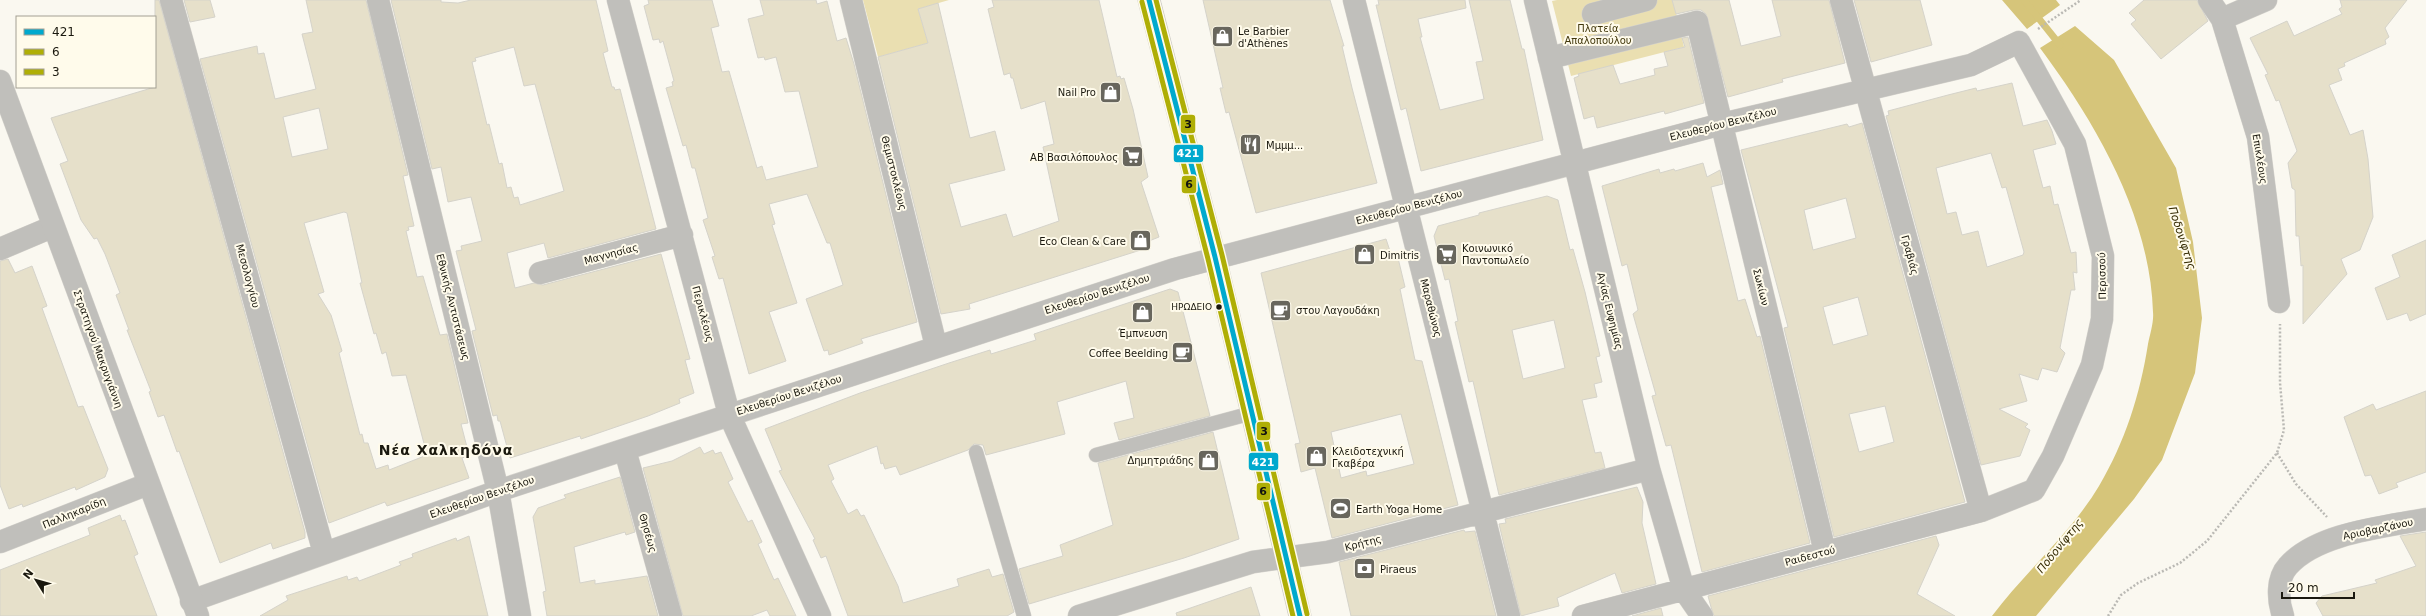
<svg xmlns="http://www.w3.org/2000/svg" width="2426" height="616" font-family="'DejaVu Sans',sans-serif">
<rect width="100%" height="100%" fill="#faf8f0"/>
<path fill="#eadfb1" d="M863 0H949L918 9 928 43 878 57Z
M1557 0H1673L1684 47 1571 76 1552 1Z"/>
<path fill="#d6c57a" d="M2002 0H2056L2060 5 2027 29Z
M2075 26 2114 60 2176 168 2193 242 2202 318 2195 373 2162 460 2134 499 2036 616H1992C2025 572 2071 533 2099 486 2125 442 2140 395 2148 344 2150 334 2154 322 2153 312 2150 216 2096 123 2040 48Z"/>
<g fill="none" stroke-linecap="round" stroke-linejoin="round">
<path stroke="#d6c57a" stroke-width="7" d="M2024 0 2060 45"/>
</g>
<path fill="#e6e0ca" stroke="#d5d3ca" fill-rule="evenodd" d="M155 0H159L305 532V538L273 549 271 543 220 563 179 451 177 452 164 415 158 417 149 392 151 391 127 330H129L116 295 120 293 105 254 97 238 94 239 81 220 60 164 68 161 51 118 155 87Z
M184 0H210L215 17 190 22Z
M306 0H366L408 175 403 176 414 226 408 227 409 230 406 231 417 277 423 276 440 335 447 334 468 423 461 424 469 455 462 458 469 478 387 506 385 502 329 523 200 59 257 46 258 54 264 53 275 99 316 89 302 34 313 32ZM319 108 328 149 292 157 283 117ZM344 212 347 213 362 283H360L374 334 376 333 382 354 386 352 392 376 406 375 427 455 389 470 388 465 376 469 368 443H364L362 434 360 435 339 353 342 351 331 315 318 294 324 292 304 223Z
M391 0H441V2L458 3 471 0H596L608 51 603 53 612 87H614L615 90 620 89 656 229 548 258 544 243 507 253 515 288 534 283 543 285 661 254 690 359 685 360 694 393 679 399 680 403 648 416 581 439 580 436 510 458 500 421H498L497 415 493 416 472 331 476 330 456 251 462 250 461 246 482 241 471 197 448 202 441 167 432 169ZM514 47 524 86 535 84 564 191 520 205 518 197 514 198 511 187 507 188 502 163 499 164 489 124 487 125 472 62 476 61 475 58Z
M648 0H712L719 26 711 28 722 72 729 71 757 168 762 166 766 180 818 167 799 91 785 92 776 57 765 60 764 57 758 58 748 19 764 15 760 0H816L817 4 827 1 837 41 846 38 854 64 917 322 861 339 863 343 829 355 828 350 824 351 806 299 843 285 830 243H827L807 194 769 204 775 224 772 225 797 303 769 312 786 361 749 374 723 278 719 279 712 257 715 256 703 220 708 218 707 214 695 168H692L686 145 683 146 666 88 673 86 672 82 674 81 663 41 660 43 659 39 653 40 644 6 649 4Z
M992 0H1099L1117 77 1120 76 1121 79 1124 78 1133 109 1148 177 1141 182 1159 237 1149 241 1144 249 969 304 970 309 941 314 878 57 928 43 918 9 938 3 970 138 995 131 1005 170 949 184 961 227 1006 214 1013 237 1059 221 1043 147 1054 144 1045 101 1021 109 1013 78H1011L1010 73 1004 75 988 9 994 7Z
M1203 0H1330L1344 46H1342L1352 88 1377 183 1256 213 1229 112 1226 113 1220 88H1223Z
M1378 0H1465L1466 8 1418 19 1422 37H1420L1440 110 1484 99 1476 62 1483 61 1469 0H1510L1522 49H1524L1543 140 1421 171 1406 108 1401 110 1376 5H1379Z
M1672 0H1729L1741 46 1781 36 1772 0H1829L1845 63 1782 79 1783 82 1728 97 1706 14 1701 10H1694L1676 14Z
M1854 0H1920L1932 45 1871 62Z
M2144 0H2197L2208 21 2161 59 2131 24 2136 20 2129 13Z
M2340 0H2407L2385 28 2389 37 2385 40 2386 44 2344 63 2345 66 2338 69 2342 80 2329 85 2350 135 2363 130 2368 159 2373 217 2360 250 2341 259 2347 274 2303 324V265L2301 266 2299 236H2296L2295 190 2292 188 2288 163 2297 151 2279 100 2276 101 2265 75 2268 74 2250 38 2287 21 2294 36 2342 14 2339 9 2342 7Z
M1688 37 1704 103 1665 114 1664 111 1597 128 1594 116 1584 119 1574 78 1579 76 1578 74 1613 65 1620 84 1655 75 1654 69 1668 66 1664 52 1685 47 1682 38Z
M2012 83 2023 126 2047 120 2052 131 2056 144 2033 150 2043 188 2050 186 2054 205 2058 204 2071 253 2076 252 2077 273 2073 272 2075 290H2071L2060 348 2065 353 2057 372 2042 368 2038 380 2019 374 2027 401 1999 409 2028 424 2025 427 2030 430 2020 456 1981 465 1886 116 1889 115 1888 111 1948 95 1976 88 1977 91ZM1991 153 2002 188 2006 187 2024 252 2023 255 1987 267 1978 231 1962 235 1956 212 1947 214 1936 168Z
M1862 123 1965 502 1834 537 1784 328 1788 327 1741 150 1847 124 1849 127ZM1846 198 1856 238 1813 250 1804 210ZM1858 297 1868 335 1833 345 1823 307ZM1885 406 1894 442 1859 452 1849 414Z
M1703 163 1707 177 1720 170 1723 184 1711 187 1723 238 1738 301 1745 299 1757 337 1760 336 1810 543 1702 572 1671 445 1666 446 1652 396 1656 395 1633 314 1638 310 1627 264 1622 266 1602 186 1659 169 1660 173 1674 169 1675 171Z
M1547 196 1558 200 1570 250 1573 249 1585 292 1600 356 1596 357 1602 382 1594 384 1597 397 1582 400 1595 453 1601 452 1605 468 1499 495 1473 381 1469 382 1455 322 1458 321 1449 279 1445 280 1434 236 1438 226 1479 215V213ZM1554 320 1565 368 1523 379 1512 330Z
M1386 239 1393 260 1398 258 1405 287 1400 289 1415 360 1422 361 1458 505 1332 538 1315 468 1301 472 1295 444 1300 443 1261 273ZM1401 414 1414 464 1367 476 1366 471 1341 478 1331 432Z
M2426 240V314L2410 321 2407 313 2387 320 2375 288 2400 277 2392 255Z
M8 259 15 273 32 266 47 306 42 308 78 407 83 406 108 469 105 477 76 490 75 487 23 507 22 504 9 509 0 485V261Z
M1170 289 1178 292 1210 416 1119 440 1114 423 1134 418 1126 381 1057 402 1065 434 986 455 983 445 974 444 968 450 900 475 896 466 885 469 883 463 881 464 877 446 828 465 834 479 831 481 848 514 857 509 861 516 864 515 898 586 903 603 959 586 957 579 989 569 992 577 1003 574 1014 612 1007 616H848L826 556 821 558 813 540 815 539 779 471 782 470 765 429 860 393 949 363 990 350 991 354 1036 340 1034 334Z
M2426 391V472L2396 483 2398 487 2379 494 2371 475 2365 476 2344 417 2373 404 2376 410Z
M1213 432 1239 539 1184 558 1029 604 1019 569 1063 556 1060 545 1113 525 1098 463Z
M700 447 704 454 713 450 715 454 721 452 733 479 728 482 748 522 752 520 762 542 758 544 774 580 778 578 796 616H770L767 610 751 616H683L643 468 672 461Z
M620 477 635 532 626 535 625 532 574 547 580 583 595 580V584L647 576 658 616H547L543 592 546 591 533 517 538 508 566 498 564 495Z
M1637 487 1643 502 1642 523 1656 584 1622 593 1615 573 1557 598 1559 606 1521 616 1499 524 1506 523 1505 519Z
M120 515 122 521 125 520 138 554 134 556 157 616H0V570L90 535 88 528Z
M1464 530 1465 532 1475 531 1496 616H1351L1339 562Z
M2426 532V616H2323L2316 603 2322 596 2377 583 2375 580 2416 566 2400 536Z
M469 536 488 616H260L288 600 286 596 347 576 348 580 357 577 359 581 401 565 399 562 413 557 412 554 456 538 457 541Z
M1936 536 1939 545 1917 594 1955 616H1714L1711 607 1708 596Z
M1251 587 1260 616H1177L1176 613Z
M1661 608 1663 616H1632Z"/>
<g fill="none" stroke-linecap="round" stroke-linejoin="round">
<defs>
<path id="service" d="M976 452 1024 616
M1096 455 1252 413"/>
<path id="pedestrian" d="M1593 14 1646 0
M1549 58 1697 22"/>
<path id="minor" d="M171 0 324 553
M378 0 498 491 520 616
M618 0 729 414 820 616
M851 0 936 346
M1354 0 1509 616
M1535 0 1649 469 1684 590 1702 616
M1841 0 1981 511
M2209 0 2222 19 2258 137 2279 302
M2222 19 2266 0
M1697 22 1825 552
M0 249 52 227
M540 273 682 235
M625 450 671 616
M0 542 148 484
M191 601 498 491 1175 269 1722 124 1971 65 2019 42 2075 144 2103 256 2102 319 2092 365 2053 456 2034 490 1981 511 1583 616
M1079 616 1253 562 1328 552 1649 469
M2283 616C2278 601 2276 579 2288 566 2317 533 2384 527 2426 519"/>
<path id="tertiary" d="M0 81 198 616"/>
<path id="primary" d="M1149 0 1215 257 1300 616"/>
</defs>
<use href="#service" stroke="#d5d3cd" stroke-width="15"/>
<use href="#pedestrian" stroke="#d5d3cd" stroke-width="23"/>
<use href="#minor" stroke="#d5d3cd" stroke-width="23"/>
<use href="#tertiary" stroke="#d5d3cd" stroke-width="23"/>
<use href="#primary" stroke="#d5d3cd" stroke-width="23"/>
<path stroke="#bab9b4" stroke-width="2.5" stroke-dasharray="2 2" stroke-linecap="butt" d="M2038 29 2081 0
M2277 453 2296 484 2327 517
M2108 616 2121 595 2138 583 2180 563 2207 541 2277 453 2284 430 2280 383V324"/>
<use href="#service" stroke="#c0bfbb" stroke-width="14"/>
<use href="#pedestrian" stroke="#c0bfbb" stroke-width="22"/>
<use href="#minor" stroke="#c0bfbb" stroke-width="22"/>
<use href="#tertiary" stroke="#c0bfbb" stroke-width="22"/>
<use href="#primary" stroke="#b9b7b1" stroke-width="22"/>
<defs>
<path id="bus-1" d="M1149 0 1215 257 1300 616"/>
<path id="bus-2" d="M1142 2 1208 259 1293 616"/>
<path id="bus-3" d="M1156 0 1222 255 1307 614"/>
</defs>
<use href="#bus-1" stroke="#fffbeb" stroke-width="8"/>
<use href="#bus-2" stroke="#fffbeb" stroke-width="8"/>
<use href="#bus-3" stroke="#fffbeb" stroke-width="8"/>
<use href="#bus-1" stroke="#00a9ce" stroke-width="5"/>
<use href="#bus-2" stroke="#afae05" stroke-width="5"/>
<use href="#bus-3" stroke="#afae05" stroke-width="5"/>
</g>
<defs>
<symbol id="shop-square" viewBox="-11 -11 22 22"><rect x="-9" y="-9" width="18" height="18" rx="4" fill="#68665d" stroke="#fffbeb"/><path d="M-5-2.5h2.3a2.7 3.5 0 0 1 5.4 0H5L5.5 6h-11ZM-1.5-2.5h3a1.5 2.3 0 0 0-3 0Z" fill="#fff"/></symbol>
<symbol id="restaurant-square" viewBox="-11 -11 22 22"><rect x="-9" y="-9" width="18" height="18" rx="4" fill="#68665d" stroke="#fffbeb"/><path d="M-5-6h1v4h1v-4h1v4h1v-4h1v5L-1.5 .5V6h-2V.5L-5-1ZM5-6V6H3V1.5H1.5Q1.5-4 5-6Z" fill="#fff"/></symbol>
<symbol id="supermarket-square" viewBox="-11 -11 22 22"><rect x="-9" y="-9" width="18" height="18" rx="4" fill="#68665d" stroke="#fffbeb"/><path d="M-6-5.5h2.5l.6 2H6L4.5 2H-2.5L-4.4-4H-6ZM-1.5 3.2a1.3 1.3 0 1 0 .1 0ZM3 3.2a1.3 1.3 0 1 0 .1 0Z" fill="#fff"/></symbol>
<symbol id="cafe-square" viewBox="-11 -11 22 22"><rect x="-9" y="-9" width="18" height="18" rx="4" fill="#68665d" stroke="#fffbeb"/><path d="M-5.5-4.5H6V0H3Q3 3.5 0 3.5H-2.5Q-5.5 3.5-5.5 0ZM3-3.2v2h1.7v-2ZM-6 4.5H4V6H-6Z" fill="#fff"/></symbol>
<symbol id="stadium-square" viewBox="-11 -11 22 22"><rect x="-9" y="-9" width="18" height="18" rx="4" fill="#68665d" stroke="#fffbeb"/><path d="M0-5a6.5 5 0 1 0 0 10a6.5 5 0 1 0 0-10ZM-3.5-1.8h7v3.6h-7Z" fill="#fff"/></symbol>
<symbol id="bank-square" viewBox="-11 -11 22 22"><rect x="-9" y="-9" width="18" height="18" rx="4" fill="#68665d" stroke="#fffbeb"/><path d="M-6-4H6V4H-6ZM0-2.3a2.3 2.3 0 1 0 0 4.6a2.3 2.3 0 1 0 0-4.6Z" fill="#fff"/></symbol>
</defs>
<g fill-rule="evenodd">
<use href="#shop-square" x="1210" y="24" width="25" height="25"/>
<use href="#shop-square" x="1098" y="80" width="25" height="25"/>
<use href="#restaurant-square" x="1238" y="132" width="25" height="25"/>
<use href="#supermarket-square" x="1120" y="144" width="25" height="25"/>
<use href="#shop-square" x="1128" y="228" width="25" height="25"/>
<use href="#supermarket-square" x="1434" y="242" width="25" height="25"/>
<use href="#shop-square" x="1352" y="242" width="25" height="25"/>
<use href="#cafe-square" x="1268" y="298" width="25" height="25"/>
<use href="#shop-square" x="1130" y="300" width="25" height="25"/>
<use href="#cafe-square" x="1170" y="340" width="25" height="25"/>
<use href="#shop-square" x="1304" y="444" width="25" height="25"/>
<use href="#shop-square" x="1196" y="448" width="25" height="25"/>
<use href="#stadium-square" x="1328" y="496" width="25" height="25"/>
<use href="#bank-square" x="1352" y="556" width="25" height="25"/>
</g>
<circle fill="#1a180e" stroke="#fffbeb" stroke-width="1.5" cx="1219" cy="307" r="3.5"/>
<g text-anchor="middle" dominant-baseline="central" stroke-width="4" stroke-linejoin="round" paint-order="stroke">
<g font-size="9" fill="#1a180e" stroke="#fffbeb" text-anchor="end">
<text x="1212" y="307">ΗΡΩΔΕΙΟ</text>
</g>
<g font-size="10" fill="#41370b" stroke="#fffbeb">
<text x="1598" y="28">Πλατεία<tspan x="1598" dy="12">Απαλοπούλου</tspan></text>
</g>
<g font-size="10" fill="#1a180e" stroke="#fffbeb" text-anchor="start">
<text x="1238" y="31">Le Barbier<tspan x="1238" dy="12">d'Athènes</tspan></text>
<text x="1096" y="92" text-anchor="end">Nail Pro</text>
<text x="1266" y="145">Μμμμ...</text>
<text x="1118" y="157" text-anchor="end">ΑΒ Βασιλόπουλος</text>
<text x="1126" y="241" text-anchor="end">Eco Clean &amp; Care</text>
<text x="1462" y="248">Κοινωνικό<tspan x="1462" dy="12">Παντοπωλείο</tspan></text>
<text x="1380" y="255">Dimitris</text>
<text x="1296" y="310">στου Λαγουδάκη</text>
<text x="1143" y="333" text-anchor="middle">Έμπνευση</text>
<text x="1168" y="353" text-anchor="end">Coffee Beelding</text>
<text x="1332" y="451">Κλειδοτεχνική<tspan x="1332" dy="12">Γκαβέρα</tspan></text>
<text x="1194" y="460" text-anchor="end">Δημητριάδης</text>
<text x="1356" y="509">Earth Yoga Home</text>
<text x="1380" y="569">Piraeus</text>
</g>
<g font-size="10" fill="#1a180e" stroke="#fffbeb">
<text transform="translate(1723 124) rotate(-14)">Ελευθερίου Βενιζέλου</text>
<text transform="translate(2260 159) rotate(81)">Επικλέους</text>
<text transform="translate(894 173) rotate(76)">Θεμιστοκλέους</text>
<text transform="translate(1409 207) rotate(-15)">Ελευθερίου Βενιζέλου</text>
<text transform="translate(611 254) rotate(-15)">Μαγνησίας</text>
<text transform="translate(1910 255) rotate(75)">Γραβιάς</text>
<text transform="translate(248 276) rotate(75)">Μεσολογγίου</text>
<text transform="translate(2102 276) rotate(-91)">Περισσού</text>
<text transform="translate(1761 287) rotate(76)">Σωκίων</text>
<text transform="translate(1097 294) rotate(-18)">Ελευθερίου Βενιζέλου</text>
<text transform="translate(453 307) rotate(76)">Εθνικής Αντιστάσεως</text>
<text transform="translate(1431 308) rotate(76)">Μαραθώνος</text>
<text transform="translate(1610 311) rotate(76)">Αγίας Ευφημίας</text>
<text transform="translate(703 314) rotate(75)">Περικλέους</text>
<text transform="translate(98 349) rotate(70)">Στρατηγού Μακρυγιάννη</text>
<text transform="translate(789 395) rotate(-18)">Ελευθερίου Βενιζέλου</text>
<text transform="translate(482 497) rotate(-19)">Ελευθερίου Βενιζέλου</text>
<text transform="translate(74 513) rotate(-22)">Παλληκαρίδη</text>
<text transform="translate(2378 529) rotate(-12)">Αριοβαρζάνου</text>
<text transform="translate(648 533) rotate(74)">Θησέως</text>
<text transform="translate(1363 543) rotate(-14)">Κρήτης</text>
<text transform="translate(1810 556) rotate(-15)">Ραιδεστού</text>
</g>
<g font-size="11" font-style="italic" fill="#332900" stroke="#fffbeb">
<text transform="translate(2182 238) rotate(72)">Ποδονίφτης</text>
<text transform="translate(2060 546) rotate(-51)">Ποδονίφτης</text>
</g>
<g font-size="14" font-weight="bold" letter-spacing="1" fill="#1a180e" stroke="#fffbeb">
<text x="446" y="450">Νέα Χαλκηδόνα</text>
</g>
</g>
<g stroke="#fffbeb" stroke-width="1.5">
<rect x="1180" y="114" width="16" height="20" rx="4" fill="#afae05"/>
<rect x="1173" y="144" width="31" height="19" rx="4" fill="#00a9ce"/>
<rect x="1181" y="175" width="16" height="19" rx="4" fill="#afae05"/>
<rect x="1256" y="421" width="15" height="20" rx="4" fill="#afae05"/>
<rect x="1248" y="452" width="31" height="19" rx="4" fill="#00a9ce"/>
<rect x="1256" y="482" width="15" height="19" rx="4" fill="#afae05"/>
</g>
<g font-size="11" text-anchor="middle" font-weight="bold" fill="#fff">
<text x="1188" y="157">421</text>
<text x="1263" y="466">421</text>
</g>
<g font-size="11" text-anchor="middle" font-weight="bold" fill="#111">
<text x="1188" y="128">3</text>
<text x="1189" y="188">6</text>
<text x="1264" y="435">3</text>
<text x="1263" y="495">6</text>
</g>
<rect x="16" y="16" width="140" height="72" fill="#fffbeb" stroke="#a3a093"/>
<rect x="24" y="29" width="20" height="6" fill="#00a9ce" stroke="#a3a093"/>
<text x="52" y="36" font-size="12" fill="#1a180e">421</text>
<rect x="24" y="49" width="20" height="6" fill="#afae05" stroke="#a3a093"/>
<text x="52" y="56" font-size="12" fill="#1a180e">6</text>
<rect x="24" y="69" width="20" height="6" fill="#afae05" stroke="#a3a093"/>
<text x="52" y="76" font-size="12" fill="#1a180e">3</text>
<g transform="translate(36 580) rotate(307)" stroke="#fffbeb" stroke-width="3" paint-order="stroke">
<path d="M0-3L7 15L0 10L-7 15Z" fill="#1a180e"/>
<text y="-6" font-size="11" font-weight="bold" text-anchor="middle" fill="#1a180e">N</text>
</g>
<path d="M2282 592v6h72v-6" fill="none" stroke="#1a180e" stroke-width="2"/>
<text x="2288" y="592" font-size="12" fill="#1a180e" stroke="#fffbeb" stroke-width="3" paint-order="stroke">20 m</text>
</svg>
